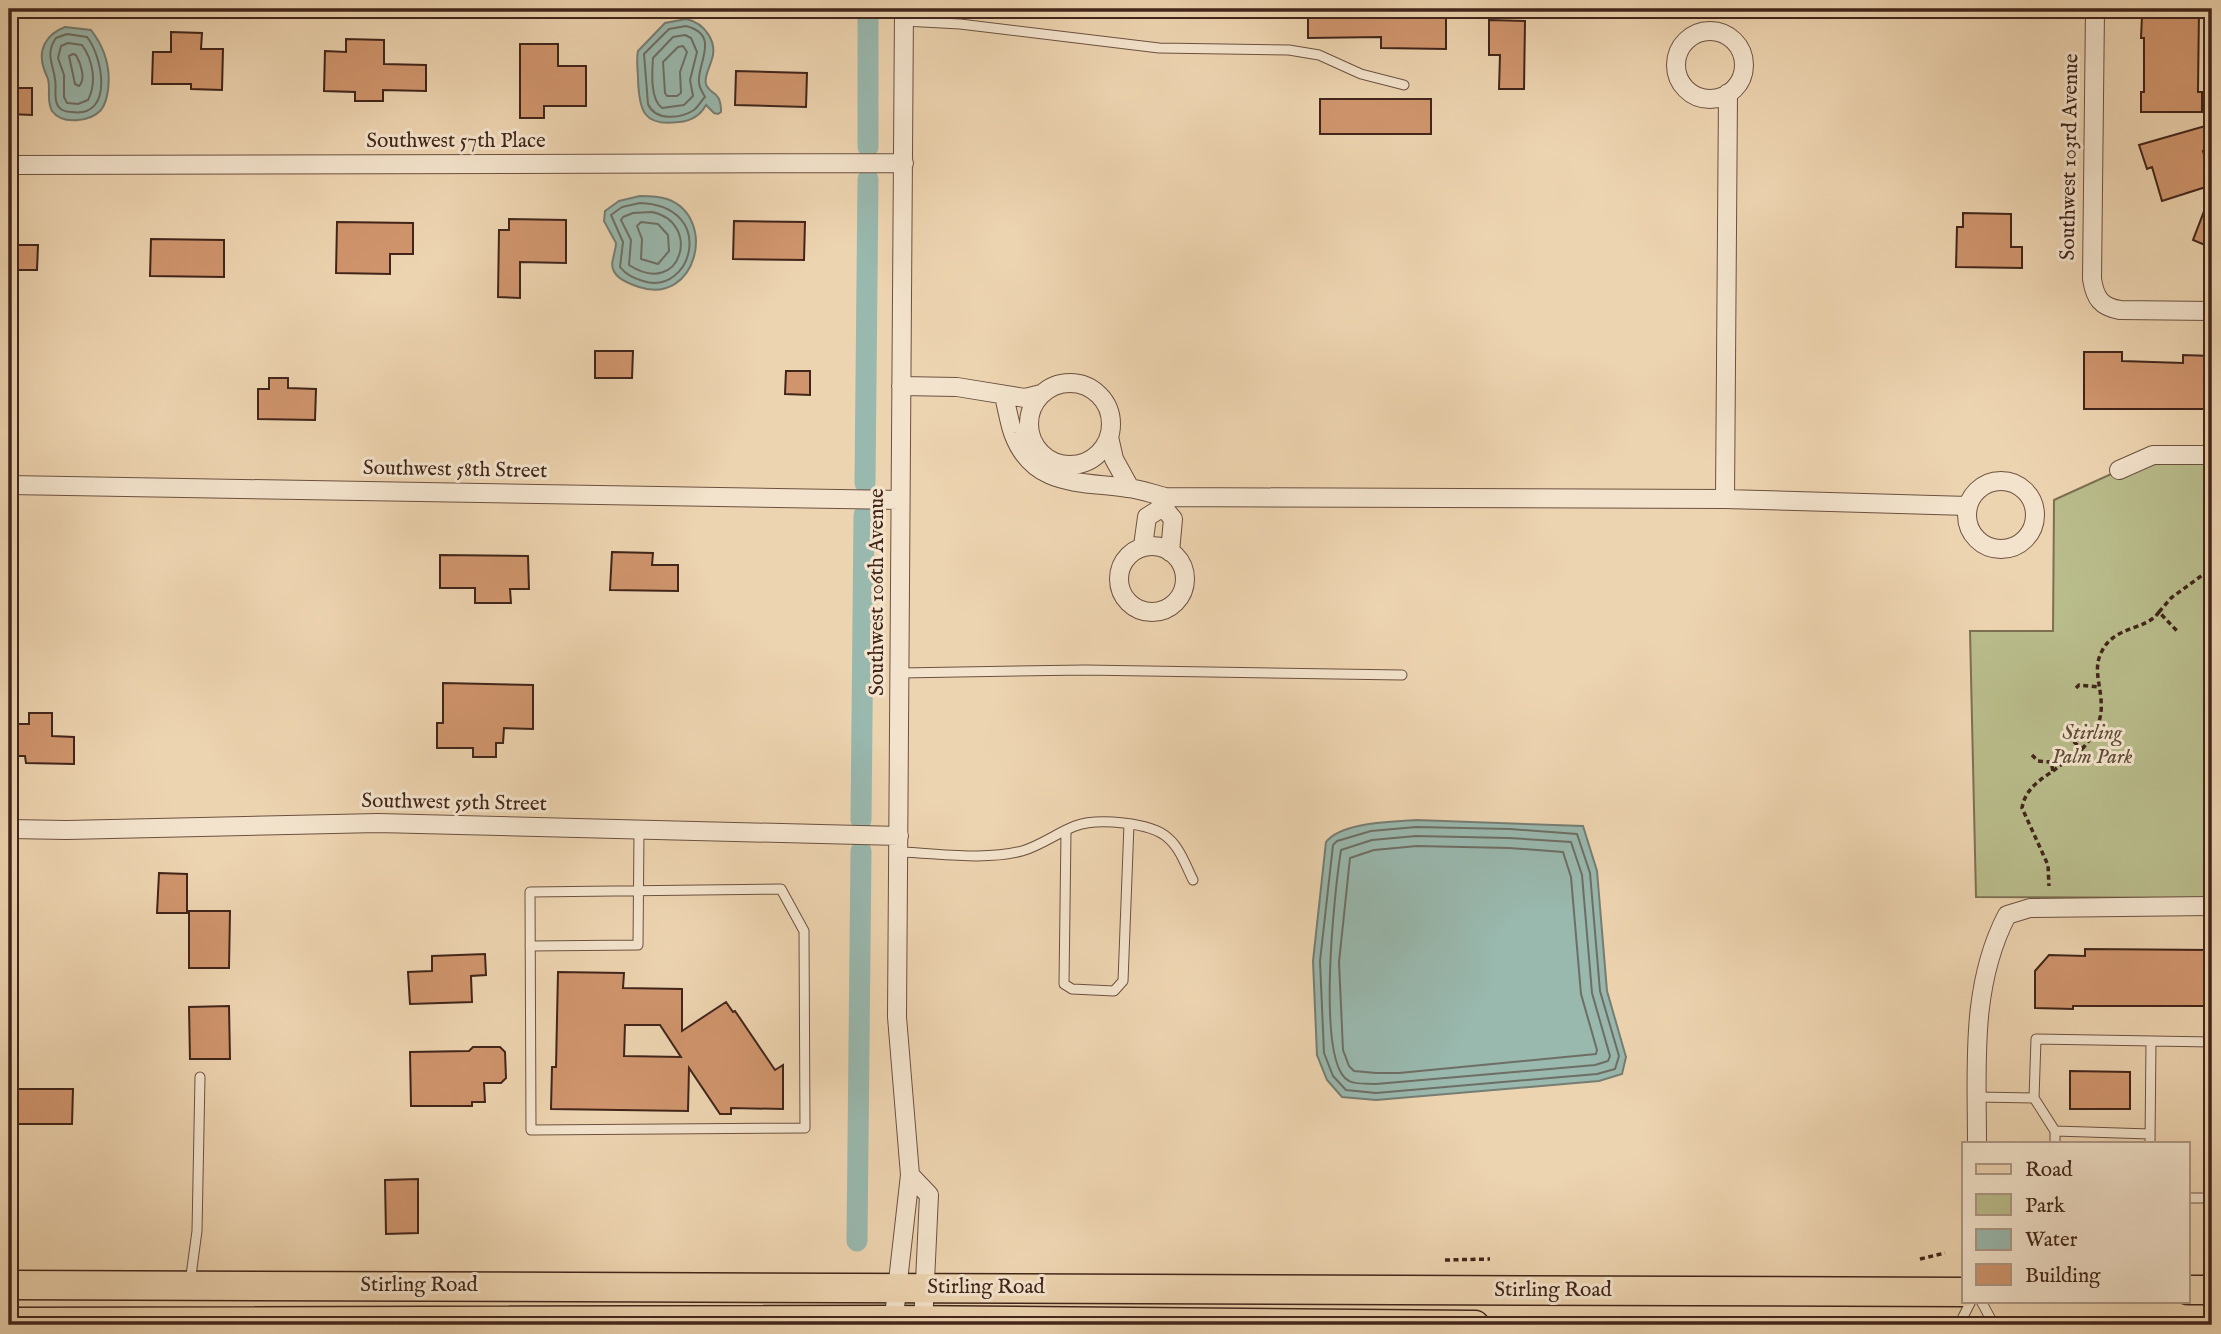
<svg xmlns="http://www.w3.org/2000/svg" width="2221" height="1334" font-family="'IM FELL English',serif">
<rect width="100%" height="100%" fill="#edd4b0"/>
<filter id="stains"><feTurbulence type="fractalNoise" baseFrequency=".00286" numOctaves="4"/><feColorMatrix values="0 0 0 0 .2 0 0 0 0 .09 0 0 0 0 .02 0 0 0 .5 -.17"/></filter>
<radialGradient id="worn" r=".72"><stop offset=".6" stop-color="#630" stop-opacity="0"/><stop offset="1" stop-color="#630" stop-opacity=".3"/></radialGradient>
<path fill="#b9bc8b" stroke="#7d7052" stroke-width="2" d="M2153 455H2212V898L1976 897 1970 631H2053L2054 500Z"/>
<path fill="#99b8ae" stroke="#767d73" stroke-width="2" d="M686 19C705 23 719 43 711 62 709 69 704 77 706 84 710 96 721 89 721 112L718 114 714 113 706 105C700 116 691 121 679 122 643 127 639 110 638 79 638 70 636 61 638 51L665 23Z
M65 27 91 30C105 48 111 67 108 90 107 97 105 105 101 110 90 122 62 125 52 111 46 100 51 90 48 79 47 76 45 73 44 69 37 49 47 34 65 27Z
M640 196C649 196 658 196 667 199 718 217 697 306 639 287 627 283 608 276 613 259 614 253 616 249 616 243L604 221 605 211 619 201Z
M1416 820 1583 826 1597 871 1607 991 1626 1057 1622 1074 1599 1081 1376 1100 1342 1097 1327 1080 1317 1055 1313 961 1326 842C1342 822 1392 822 1416 820Z"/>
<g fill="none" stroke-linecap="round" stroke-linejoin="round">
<path stroke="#6d6e64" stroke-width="2" d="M686 26C721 35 697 63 699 82 699 88 703 93 705 97 701 101 699 106 694 110 680 119 655 121 648 104L644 54 669 29Z
M67 34 87 37C103 57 114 118 72 112 66 112 61 111 58 106 53 98 57 88 55 79 53 64 45 53 56 38Z
M685 35 691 38 697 52 690 80 693 96 684 105 662 108C650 99 652 72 653 58L673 37Z
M68 43 82 45C93 60 97 83 88 100L78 104 67 103 64 97V75L58 58 61 46Z
M683 46 687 52 680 72 681 93 677 96H667L665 93 663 62 678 47Z
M73 54 76 55C81 64 86 79 79 86L75 84 69 56Z
M640 203C718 206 692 297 643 281 634 278 626 275 620 267L623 242 611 215 622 207Z
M652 212C702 222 682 299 629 265L631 240 621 220 623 217 633 213Z
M641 222 658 224 668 235 669 251 658 264 641 259 642 239 637 226Z
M1416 827 1510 829 1577 834 1590 873 1600 991 1619 1056 1615 1069 1597 1074 1376 1093 1346 1090 1333 1076 1324 1053 1320 961 1333 845 1337 841 1371 831Z
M1416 836 1509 838 1571 842 1582 875 1592 993 1610 1056 1608 1061 1595 1065 1376 1084C1369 1083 1356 1085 1349 1081 1315 1064 1335 887 1341 850L1372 840Z
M1417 846 1509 848 1563 852 1571 877 1581 994 1597 1050 1596 1054 1399 1073H1376L1354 1071 1349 1066 1343 1050 1339 962 1350 858 1374 850Z"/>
<path stroke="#99b8ae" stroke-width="21" d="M868 9V147
M865 483 868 179
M861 820 864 515
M857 1241 861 851"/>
</g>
<path fill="#d0956d" stroke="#41251a" stroke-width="2" fill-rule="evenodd" d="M1308 9H1446V49L1381 48V37L1308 38Z
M2158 9H2199L2198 92H2202V112H2141V92H2144V38H2141L2142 16H2157Z
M1489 20 1525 21 1524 89H1499L1500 55H1489Z
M171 32 202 33 201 49H223L222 90 191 89V84H152L153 52H171Z
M346 39 384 40V64L426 65V91L383 90V101H355V92L324 91 325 51 346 52Z
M520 44H558V66H586V106H544V118H520Z
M736 71 807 73 806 107 735 105Z
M9 88H32V115L9 114Z
M1320 99H1431V134H1320Z
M2212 124V148L2203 151 2212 185 2162 201 2152 167 2147 169 2139 145Z
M2211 193 2212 194V248L2193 240Z
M1963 213 2011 214V247H2022V268L1956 267 1957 227H1963Z
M509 219 566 220V263L520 262V298L498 297 499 230H509Z
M734 221 805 222 804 260 733 259Z
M337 222 413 223V254H390V274L336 273Z
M151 239 224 240V277L150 276Z
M9 245H38L37 270H9Z
M595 351H633L632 378H595Z
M2084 352H2122V361L2183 363V355L2212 356V409H2084Z
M786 371H810V395L785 394Z
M269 378H288V388L316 389 315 420 258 419V389H269Z
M612 552 653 553 652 565H678V591L610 590Z
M440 555 528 556 529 589H510L511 603H475V588H440Z
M443 683 533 685V729L504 728 503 743H496V757H473V748H437V723H443Z
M29 713H52V736L74 737V764L26 763 25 756H13V724H29Z
M159 873 187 874V913H157Z
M189 911H230L229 968H189Z
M2085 949 2212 950V1006H2073V1009L2035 1008V971L2049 955 2085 956Z
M485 954 486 975 471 976 472 1002 410 1004 408 972 432 971V956Z
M558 972 624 973 623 988 682 989V1031L726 1002 733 1012 735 1011 775 1070 783 1065V1109L731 1108V1114H720L689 1068 688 1111 551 1109 552 1067H556ZM625 1025H660L681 1057 624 1056Z
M229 1006 230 1059H190L189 1007Z
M473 1047H500L505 1052 506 1078 501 1083H484L485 1102H472V1106H411L410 1052 469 1051Z
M2070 1071 2130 1072V1109H2070Z
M9 1089H73L72 1124H9Z
M418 1179V1233L386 1234 385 1180Z"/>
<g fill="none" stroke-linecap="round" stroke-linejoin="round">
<defs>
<path id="lane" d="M904 21 960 24 1159 48 1289 50 1319 55 1361 74 1404 85
M900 673 1085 670 1402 675
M1066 831 1064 984 1072 989 1114 991 1123 981 1129 824
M899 852C938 853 983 861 1022 851 1040 846 1057 833 1075 826 1097 818 1151 822 1168 838 1180 848 1186 866 1193 880
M781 889 804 931 805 1128 531 1130 530 892Z
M530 946 638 945 639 831
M1977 1097 2034 1098
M2055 1131 2150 1134
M2055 1143V1131L2034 1098 2036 1039 2212 1042
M2150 1143 2151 1041
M2188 1198H2212
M190 1283 197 1231 200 1077
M1981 1301 1994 1325
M1959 1325 1971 1301"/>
<path id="street" d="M2095 9 2092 279C2095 298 2101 307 2120 310L2212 311
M1676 65a34 34 0 1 1 68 0a34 34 0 1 1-68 0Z
M9 165 904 163
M1029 424a41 41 0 1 1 82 0a41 41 0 1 1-82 0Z
M901 386 957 387 1025 398 1041 394
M1004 396C1007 408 1009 421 1013 433 1033 488 1081 481 1128 488 1140 489 1153 494 1165 497L1725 499 1968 506
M1109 437 1114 459 1130 488
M2119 470 2153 455H2212
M1967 515a34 34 0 1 1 68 0a34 34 0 1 1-68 0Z
M9 485 900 500
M1725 499 1728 93
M1163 507 1173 519 1170 552
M1119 579a33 33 0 1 1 66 0a33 33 0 1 1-66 0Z
M1143 546 1147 517 1163 507 1165 497
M9 829 67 830 378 823 899 836
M1977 1143C1977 1066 1970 986 2007 915L2030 908 2212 906
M910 1175 929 1195 923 1325
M893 1325 910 1175 897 1017 904 9"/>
<path id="primary" d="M9 1285 1964 1292
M2188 1290H2212
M9 1322 893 1320 1475 1325"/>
</defs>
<use href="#lane" stroke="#6c5140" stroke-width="11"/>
<use href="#street" stroke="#6c5140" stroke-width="20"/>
<use href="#primary" stroke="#41251a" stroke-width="31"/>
<path stroke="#41251a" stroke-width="3.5" stroke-dasharray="5 3.5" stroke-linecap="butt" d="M2159 612 2171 598 2212 568
M2076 688 2079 685 2099 687
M2082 749C2095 735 2103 720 2101 700 2100 683 2093 667 2102 651 2115 625 2146 631 2159 612L2177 631
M2032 755 2038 761 2051 762 2053 771C2038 781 2025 790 2022 808L2048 865 2049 886
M2053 771 2082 749 2064 733
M1920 1259 1945 1253
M1445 1260 1490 1259"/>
<use href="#lane" stroke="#f3e3cc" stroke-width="9"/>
<use href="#street" stroke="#f3e3cc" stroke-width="18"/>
<use href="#primary" stroke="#edd4b0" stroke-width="28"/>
</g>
<g text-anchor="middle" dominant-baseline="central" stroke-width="6" stroke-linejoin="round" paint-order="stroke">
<g font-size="21" fill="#41251a" stroke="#f3e3cc">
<text x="456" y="141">Southwest 57th Place</text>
<text transform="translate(2070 157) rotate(-89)">Southwest 103rd Avenue</text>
<text transform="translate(455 470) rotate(1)">Southwest 58th Street</text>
<text transform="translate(877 592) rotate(-90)">Southwest 106th Avenue</text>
<text transform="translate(454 803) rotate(1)">Southwest 59th Street</text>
<text x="419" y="1285">Stirling Road</text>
<text x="986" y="1287">Stirling Road</text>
<text x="1553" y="1290">Stirling Road</text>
</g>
<g font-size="21" font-style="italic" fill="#5f4b36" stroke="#f3e3cc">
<text x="2092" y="733">Stirling<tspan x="2092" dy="24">Palm Park</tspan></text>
</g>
</g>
<rect width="2221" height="1334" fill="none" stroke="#edd4b0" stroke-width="35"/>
<rect x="10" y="10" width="2200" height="1313" fill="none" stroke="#41251a" stroke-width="3.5"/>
<rect x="18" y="18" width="2186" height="1299" fill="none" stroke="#41251a" stroke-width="2"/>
<rect x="1962" y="1142" width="228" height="161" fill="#f3e3cc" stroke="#ac9785" stroke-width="2"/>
<rect x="1976" y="1164" width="35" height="10" fill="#edd4b0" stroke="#ac9785" stroke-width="2"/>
<text x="2025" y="1176" font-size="21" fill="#41251a">Road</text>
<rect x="1976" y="1194" width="35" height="21" fill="#b9bc8b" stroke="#ac9785" stroke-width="2"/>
<text x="2025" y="1212" font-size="21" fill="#41251a">Park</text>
<rect x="1976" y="1229" width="35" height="21" fill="#99b8ae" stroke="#ac9785" stroke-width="2"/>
<text x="2025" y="1246" font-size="21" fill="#41251a">Water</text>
<rect x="1976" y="1264" width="35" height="21" fill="#d0956d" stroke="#ac9785" stroke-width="2"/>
<text x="2025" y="1282" font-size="21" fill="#41251a">Building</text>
<rect width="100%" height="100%" filter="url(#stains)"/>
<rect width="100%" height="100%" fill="url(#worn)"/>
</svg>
